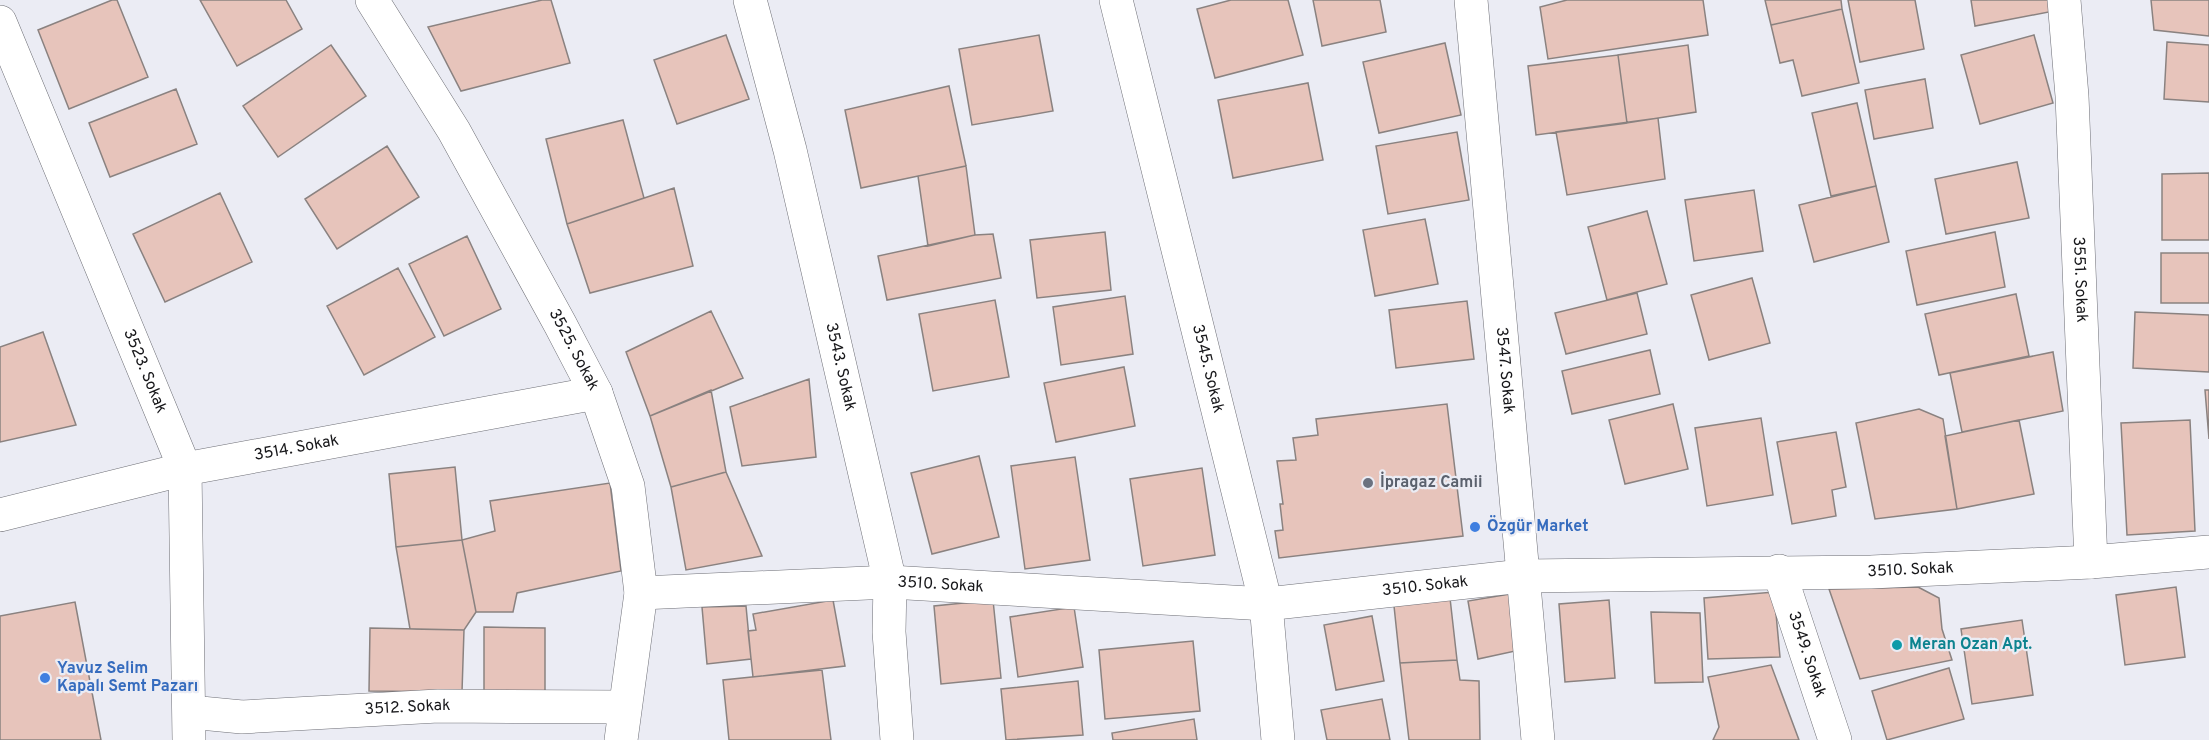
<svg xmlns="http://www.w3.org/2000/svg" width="2209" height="740" font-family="Overpass,sans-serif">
<rect width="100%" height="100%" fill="#ebecf4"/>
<path fill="#e7c4bb" stroke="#8a8280" stroke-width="1.5" d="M112 0H117L148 77 69 109 38 30Z
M200 0H286L302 29 237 66Z
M542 0H551L570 63 461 91 428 27Z
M1231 0H1288L1303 55 1215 78 1197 9Z
M1313 0H1380L1386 32 1322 46Z
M1567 0H1703L1708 35 1548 59 1540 7Z
M1765 0H1841L1842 9 1771 25Z
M1848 0H1915L1924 49 1860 62Z
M1971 0H2052L2054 11 1975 26Z
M2151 0H2209V36L2154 30Z
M1842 9 1859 83 1802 96 1793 60 1780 63 1771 25Z
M726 35 749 99 677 124 654 60Z
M1039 35 1053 111 972 125 959 49Z
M2034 35 2053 103 1980 124 1961 55Z
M2167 42 2209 45V102L2164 99Z
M1445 43 1461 115 1379 133 1363 62Z
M331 45 366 96 278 157 243 106Z
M1688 45 1696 112 1627 123 1618 55Z
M1618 55 1627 123 1536 135 1528 66Z
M1925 79 1933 128 1874 139 1865 90Z
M1308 83 1323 160 1233 178 1218 100Z
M949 86 966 166 861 188 845 110Z
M176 89 197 144 110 177 89 123Z
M1857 103 1876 186 1831 196 1812 113Z
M1658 118 1665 179 1567 195 1556 132Z
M623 120 644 198 567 224 546 139Z
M1457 132 1469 200 1388 214 1376 146Z
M387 146 419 197 337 249 305 199Z
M2017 162 2029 218 1946 234 1935 179Z
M966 166 975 235 928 246 918 176Z
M2209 173V240H2162V174Z
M1876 186 1889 242 1814 262 1799 205Z
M674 188 693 266 590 293 567 224Z
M1754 190 1763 251 1694 261 1685 200Z
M220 193 252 262 165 302 133 234Z
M1647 211 1667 284 1607 300 1588 227Z
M1425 219 1438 284 1375 296 1363 230Z
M1105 232 1111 290 1037 298 1030 240Z
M1995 232 2005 287 1917 305 1906 251Z
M993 234 1001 278 887 300 878 256 975 235Z
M467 236 501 309 444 336 409 264Z
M2161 253H2209V303H2161Z
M398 268 435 337 364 375 327 306Z
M1752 278 1770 343 1709 360 1691 295Z
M1637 293 1647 334 1566 354 1555 313Z
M2016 294 2029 356 1939 375 1925 314Z
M1125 296 1133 354 1061 365 1053 307Z
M995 300 1009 377 933 391 919 314Z
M1467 301 1474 359 1396 368 1389 310Z
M711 311 743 378 650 416 626 352Z
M2135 312 2209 315V372L2133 368Z
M43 332 76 425 0 442V347Z
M1650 350 1660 394 1572 414 1562 371Z
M2053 352 2063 411 1962 432 1950 373Z
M1124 367 1135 426 1056 442 1044 383Z
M809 379 816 457 742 466 730 407Z
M711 390 726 472 671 487 650 416Z
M2205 390H2209V439Z
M1447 404 1463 536 1279 558 1275 531 1283 530 1280 504H1283L1277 461 1296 460 1293 438 1318 435 1316 419Z
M1673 404 1688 469 1625 484 1609 420Z
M1919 409 1943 419 1957 509 1875 519 1856 423Z
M1761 418 1773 495 1707 506 1695 428Z
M2019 420 2034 494 1957 509 1945 436Z
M2190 420 2195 531 2127 535 2121 423Z
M1836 432 1846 487 1832 490 1836 516 1792 524 1777 442Z
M979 456 999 537 932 554 911 473Z
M1075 457 1090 560 1025 569 1011 466Z
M455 467 462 540 396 547 389 474Z
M1202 468 1215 555 1143 566 1130 479Z
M726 472 762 556 686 570 671 487Z
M610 483 621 571 517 593 513 612H476L462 540 495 531 490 501Z
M462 540 476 612 464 630 410 629 396 547Z
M1918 587 1939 598 1942 629 1952 660 1860 679 1829 589Z
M2176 587 2185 657 2125 665 2116 595Z
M1774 592 1780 657 1708 659 1704 598Z
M1510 594 1520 650 1478 659 1468 601Z
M1450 598 1457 660 1400 663 1394 606Z
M833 600 845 666 753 677 748 631 756 630 753 614Z
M993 600 1001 678 941 684 934 606Z
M1609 600 1615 678 1565 682 1559 604Z
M75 602 101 740H0V616Z
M746 606 751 659 707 664 702 607Z
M1074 607 1083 667 1018 677 1010 617Z
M1651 612 1700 613 1703 682 1655 683Z
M1372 616 1384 681 1336 690 1324 625Z
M2022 620 2033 695 1972 704 1961 629Z
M484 627 545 628V693L484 691Z
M370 628 464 630 462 692 369 691Z
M1193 641 1200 711 1105 719 1099 650Z
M1457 660 1460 680 1479 681 1480 740H1409L1400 663Z
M1771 665 1799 740H1713L1719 727 1708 677Z
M1949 668 1964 719 1887 740 1872 691Z
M822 670 831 740H729L723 680Z
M1078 681 1083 735 1006 740 1001 689Z
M1382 699 1390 740H1327L1321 710Z
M1194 719 1197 740H1113L1112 733Z"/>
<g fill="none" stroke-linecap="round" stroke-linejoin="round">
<defs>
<g id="street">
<path id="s1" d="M372 0 454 131 560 324 596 393 628 486 641 593 621 740"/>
<path id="s2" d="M750 0 790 150 890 582 889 632 897 740"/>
<path id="s3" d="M1116 0 1266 604 1278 740"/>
<path id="s4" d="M1471 0 1538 740"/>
<path id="s5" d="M2064 0 2072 96 2091 562"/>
<path id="s6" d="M0 22 185 469 189 740"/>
<path id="s7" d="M0 515 185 469 596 393"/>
<path id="s8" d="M1779 571 1835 740"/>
<path id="s9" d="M641 593 890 582 1266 604 1522 576 1871 572 2091 562 2209 552"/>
<path id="s10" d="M190 712 242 717 438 706 624 707"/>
</g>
</defs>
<use href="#street" stroke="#6e6f76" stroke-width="34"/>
<use href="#street" stroke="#fff" stroke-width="33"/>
</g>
<circle fill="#6b7280" stroke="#ebecf4" stroke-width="2" cx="1368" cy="483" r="6"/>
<g fill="#3f7fe0" stroke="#ebecf4" stroke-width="2">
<circle cx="1475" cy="527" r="6"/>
<circle cx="45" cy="678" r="6"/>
</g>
<circle fill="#0f9aa8" stroke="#ebecf4" stroke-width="2" cx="1897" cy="645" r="6"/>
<g text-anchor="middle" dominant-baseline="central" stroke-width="4.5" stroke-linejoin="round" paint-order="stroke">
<g font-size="16" fill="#17171a" stroke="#ebecf4">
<text stroke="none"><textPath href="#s5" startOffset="280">3551. Sokak</textPath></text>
<text stroke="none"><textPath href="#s1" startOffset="404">3525. Sokak</textPath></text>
<text stroke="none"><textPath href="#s2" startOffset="378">3543. Sokak</textPath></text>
<text stroke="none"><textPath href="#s3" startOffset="380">3545. Sokak</textPath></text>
<text stroke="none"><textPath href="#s4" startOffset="372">3547. Sokak</textPath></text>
<text stroke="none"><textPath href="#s6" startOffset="378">3523. Sokak</textPath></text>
<text stroke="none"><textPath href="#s7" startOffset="304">3514. Sokak</textPath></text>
<text stroke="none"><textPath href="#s9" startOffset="1272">3510. Sokak</textPath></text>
<text stroke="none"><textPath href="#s9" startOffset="300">3510. Sokak</textPath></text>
<text stroke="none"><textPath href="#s9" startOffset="786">3510. Sokak</textPath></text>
<text stroke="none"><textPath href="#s8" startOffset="88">3549. Sokak</textPath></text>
<text stroke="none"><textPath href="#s10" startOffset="218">3512. Sokak</textPath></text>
</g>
<g font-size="16" font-weight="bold" fill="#5b616d" stroke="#ebecf4" text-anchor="start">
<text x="1380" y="483">İpragaz Camii</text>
</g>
<g font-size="16" font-weight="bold" fill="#366cbe" stroke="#ebecf4" text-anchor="start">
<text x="1487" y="527">Özgür Market</text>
<text x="57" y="669">Yavuz Selim<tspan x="57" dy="18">Kapalı Semt Pazarı</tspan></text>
</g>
<g font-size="16" font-weight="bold" fill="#0d838f" stroke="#ebecf4" text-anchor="start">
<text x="1909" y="645">Meran Ozan Apt.</text>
</g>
</g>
</svg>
